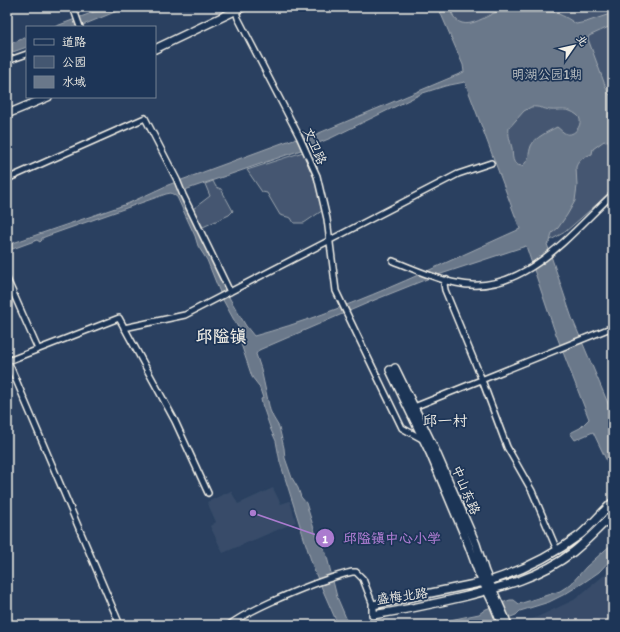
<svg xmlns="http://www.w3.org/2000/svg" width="620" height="632" font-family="Itim,'LXGW WenKai TC',sans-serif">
<rect width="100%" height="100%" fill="#2a4060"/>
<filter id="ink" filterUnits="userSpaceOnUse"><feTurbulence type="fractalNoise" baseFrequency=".025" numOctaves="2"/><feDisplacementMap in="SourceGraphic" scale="8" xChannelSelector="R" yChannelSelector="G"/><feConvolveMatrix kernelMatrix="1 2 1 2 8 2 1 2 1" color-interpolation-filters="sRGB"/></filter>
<g filter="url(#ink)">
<path fill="#374c69" d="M273 488 281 504 290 501 296 522 223 553 210 526 216 522 207 502 231 491 238 504Z
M613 568V625H520L574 600Z"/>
<path fill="#445771" stroke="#9ca4ac" d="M450 7H607L613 23V190L565 232 549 241 497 131Z
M303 152 326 208 304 223H294L291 218 280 215 267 193 262 192 247 170Z
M213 181 216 187 221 189 233 211 229 215 203 227 193 209 210 196 205 184Z"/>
<path fill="#6a788a" stroke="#a1a8b0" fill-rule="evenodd" d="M107 7H127L78 27H54Z
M438 7H448C451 13 455 21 462 23 472 26 485 17 494 13 520 2 554 7 576 24L586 22 613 13V25L589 36 588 39 608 93 610 95H613V137L606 142 604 141 593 149 592 154C584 157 579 159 576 167L577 186 575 201 567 215 558 228 552 233 550 242 547 244 572 318 613 415V474L593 432 575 440 570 433 580 428 589 419 554 329 526 246 432 277 377 299 259 350 256 354 261 369 270 410 273 417 279 427 284 448 285 458 292 478 298 488 301 497 306 503 315 532 326 553 337 597 349 625H338L314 570 280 462 276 441 271 430 262 404 261 399 263 398 259 386 252 377 239 338 240 331 223 300 207 260 198 246 195 236 177 197 171 193 166 194 47 236 42 238V240L40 242 37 240 7 251V245L127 204 168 185 282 143 294 139 300 141 464 72 463 65ZM465 82 520 229C433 268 346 311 254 336L246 326 230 299 179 192 304 149 331 138 423 93 445 86ZM531 107C538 106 544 109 550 110 560 111 567 107 577 115 585 121 576 136 567 134 563 133 560 129 557 127 549 131 534 138 531 146 528 154 530 160 522 166 511 165 513 156 512 148 510 140 508 135 509 128L524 111Z
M27 37V47L7 54V45Z
M613 543V557L599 572 583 583 565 594 549 602 520 611 516 615 495 623 484 622 469 625H426L479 614 486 609 510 600H514L519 604 560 591 571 584 586 567Z"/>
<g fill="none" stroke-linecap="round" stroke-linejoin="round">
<defs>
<path id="minor" d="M73 7 80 27
M611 7 613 11
M235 8 238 18 299 136 317 176 327 219 336 291 402 428 424 440
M7 61 27 54
M7 179 145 118 177 180 183 195 230 292
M393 261C414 269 435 279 456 283 522 298 571 233 613 194
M7 279 38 349
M447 280 444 284 445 290 482 380 507 447 532 491 557 550
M124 328 185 315 458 174 491 163
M414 407 613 327
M120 625 8 361 119 318 175 421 208 493
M229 625C245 613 264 605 282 597 305 587 327 578 352 572H356L363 579 373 605"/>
<path id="major" d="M155 49 243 7
M7 114 48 97
M395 368 435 450 476 544 485 572 508 625
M390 370 430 453 469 546 479 574 493 603 502 625
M613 502C602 512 592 525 580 535 553 555 521 571 489 581L373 605V615C404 610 433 604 463 597 502 587 541 577 573 552 587 541 600 527 613 514"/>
</defs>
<use href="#minor" stroke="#f4f1e8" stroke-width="8"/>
<use href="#major" stroke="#f4f1e8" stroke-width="10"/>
<use href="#minor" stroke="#1d3557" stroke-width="5"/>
<use href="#major" stroke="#1d3557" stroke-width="7"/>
</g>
</g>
<g text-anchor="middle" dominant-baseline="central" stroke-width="3.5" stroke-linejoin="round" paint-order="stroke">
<g font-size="13" fill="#bfc3c4" stroke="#1d3557">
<text x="547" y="74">明湖公园1期</text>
</g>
<g font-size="13" fill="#f4f1e8" stroke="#1d3557">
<text transform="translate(315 146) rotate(66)">文卫路</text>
<text transform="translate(466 490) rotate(67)">中山东路</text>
<text transform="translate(402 596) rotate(-8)">盛梅北路</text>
</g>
<g font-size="15" fill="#f4f1e8" stroke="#1d3557">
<text x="445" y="421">邱一村</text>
</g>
<g font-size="17" font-weight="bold" fill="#f4f1e8" stroke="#1d3557">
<text x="221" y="336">邱隘镇</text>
</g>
</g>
<path fill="none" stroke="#ab7bcf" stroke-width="1.5" d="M253 513L325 538"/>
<g fill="#ab7bcf" stroke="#1d3557" stroke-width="1.5">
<circle cx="253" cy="513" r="4"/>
<circle cx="325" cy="538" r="10"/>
</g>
<g font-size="12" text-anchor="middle" font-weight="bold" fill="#fff">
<text x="325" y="543">1</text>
</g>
<g font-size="14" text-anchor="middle" font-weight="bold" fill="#ab7bcf" stroke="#1d3557" stroke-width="3.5" stroke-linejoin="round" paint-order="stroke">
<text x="392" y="543">邱隘镇中心小学</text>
</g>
<rect width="620" height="632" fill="none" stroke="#1d3557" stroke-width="24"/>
<rect x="12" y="12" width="596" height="608" fill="none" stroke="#f4f1e8" stroke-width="1.5" filter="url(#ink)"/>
<rect x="26" y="26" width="130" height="72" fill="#1d3557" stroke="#738091"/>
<rect x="34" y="39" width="20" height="6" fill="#1d3557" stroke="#738091"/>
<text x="62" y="46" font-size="12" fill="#f4f1e8">道路</text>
<rect x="34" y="56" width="20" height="12" fill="#445771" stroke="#738091"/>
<text x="62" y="66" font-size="12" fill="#f4f1e8">公园</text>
<rect x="34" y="76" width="20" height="12" fill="#6a788a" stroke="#738091"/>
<text x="62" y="86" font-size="12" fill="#f4f1e8">水域</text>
<g transform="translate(574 46) rotate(56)" stroke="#1d3557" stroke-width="3" paint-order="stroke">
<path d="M0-3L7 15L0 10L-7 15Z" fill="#f4f1e8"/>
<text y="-6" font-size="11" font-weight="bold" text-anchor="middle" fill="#f4f1e8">北</text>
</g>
</svg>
